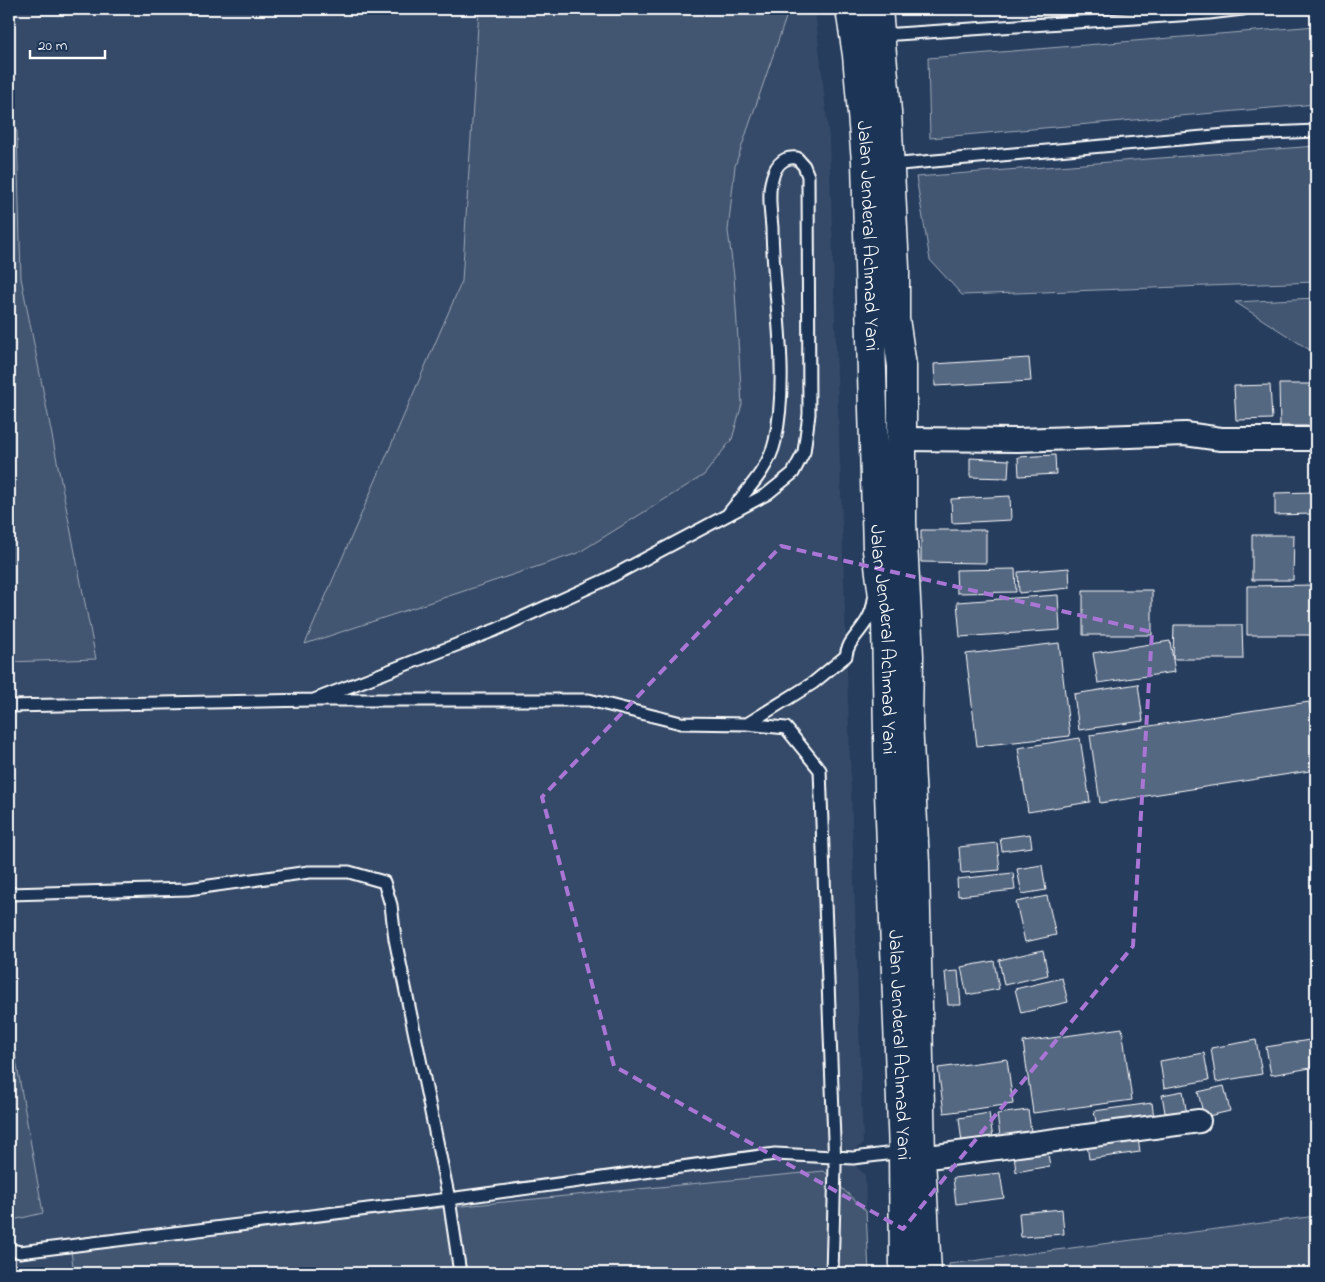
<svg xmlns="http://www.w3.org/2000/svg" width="1325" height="1282" font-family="'Indie Flower',sans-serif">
<rect width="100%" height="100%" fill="#263d5e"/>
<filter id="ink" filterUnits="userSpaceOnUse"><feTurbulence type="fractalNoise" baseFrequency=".02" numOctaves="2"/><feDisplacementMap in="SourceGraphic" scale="10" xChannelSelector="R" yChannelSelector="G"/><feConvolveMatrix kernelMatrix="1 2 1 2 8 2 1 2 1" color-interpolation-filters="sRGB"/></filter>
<g filter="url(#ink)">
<path fill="#344a68" d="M9 9H815L829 138 863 1144 854 1150 853 1158 854 1164 865 1175 869 1273H9Z"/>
<path fill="#425672" stroke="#a0aab8" d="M479 9H789L735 166 728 231 734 276 742 404 732 439 704 475 578 553 305 644 462 281Z
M1316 26V104L930 138 928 58Z
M9 129 17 131 21 278 96 659 9 662Z
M1316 146V282L962 295 930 260 916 177Z
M1316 298V354L1235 302Z
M9 1020 43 1213 9 1221Z
M824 1171 866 1211 869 1273H74L70 1244Z
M1316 1216V1273H949V1264Z"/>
<path fill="#556781" stroke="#fff" d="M1029 358 1031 381 935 386 934 364Z
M1279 384H1316V426H1280Z
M1270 385 1272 419 1236 420 1234 386Z
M1055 455 1056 474 1019 476 1018 457Z
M970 458 1009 460 1008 478 970 477Z
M1313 492V514L1275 515V493Z
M1010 496 1011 520 952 523 951 499Z
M921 530H986V563L921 562Z
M1252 535H1294L1293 580H1252Z
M1069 568 1070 588 1019 593 1018 572Z
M1015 569 1016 592 957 593 956 570Z
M1316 585V635H1247V586Z
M1083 590H1152V635H1083Z
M1058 595 1060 630 960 637 957 602Z
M1174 625H1242L1243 659H1173Z
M1170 641 1175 672 1098 683 1093 653Z
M1059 643 1070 736 977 746 966 654Z
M1138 684 1143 721 1079 730 1074 694Z
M1309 702 1316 750V770L1100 803 1090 735Z
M1080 738 1090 802 1028 812 1018 748Z
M1030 834 1032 847 1002 851 1000 838Z
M997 843 1000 870 961 873 959 847Z
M1042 865 1046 890 1022 894 1017 869Z
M1013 873 1015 890 958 896 957 879Z
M1047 896 1056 935 1025 942 1016 902Z
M1043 950 1048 975 1004 985 999 960Z
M994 961 999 989 967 995 961 967Z
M958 971 961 1005H948L945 972Z
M1062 978 1068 1002 1021 1013 1015 989Z
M1122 1028 1132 1100 1033 1113 1023 1042Z
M1316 1039V1067L1271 1075 1266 1047Z
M1256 1040 1262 1074 1216 1082 1211 1048Z
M1204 1053 1209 1080 1164 1088 1160 1061Z
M1007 1059 1013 1104 944 1113 938 1068Z
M1224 1086 1230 1111 1204 1117 1198 1092Z
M1183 1091 1187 1115 1166 1118 1162 1095Z
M1152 1103 1154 1118 1097 1127 1094 1111Z
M1028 1110 1031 1131 1000 1136 997 1114Z
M989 1113 993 1138 962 1143 959 1118Z
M1138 1137 1140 1152 1089 1159 1087 1144Z
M1047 1148 1050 1166 1016 1172 1014 1154Z
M1000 1173 1004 1198 956 1204 953 1178Z
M1062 1209 1064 1234 1021 1237 1019 1213Z"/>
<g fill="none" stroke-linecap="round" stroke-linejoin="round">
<defs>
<path id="lane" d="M882 35 1209 13 1243 9
M889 165 1226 135 1316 131
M314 700 495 630 605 580 767 494 793 473 804 452 809 414 808 176 804 166 797 158C781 156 774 168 771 183 768 197 771 214 772 228 773 298 790 372 775 441 769 469 745 492 728 514
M9 706 314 700H589L681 723 747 724 813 683 846 656C848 636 871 628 874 599
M747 724 786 728 820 770 835 1166 832 1273
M9 894 188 889 309 872H349L384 882 391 905 395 939 449 1199 460 1273
M9 1249 20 1252 449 1199 775 1154 853 1158 903 1152"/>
<path id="street" d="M902 439 1018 440 1185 434 1221 439H1316
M921 1158 1199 1121"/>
<g id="highway">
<path id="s1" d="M850 9 857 55 866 161 877 550 886 619 889 793 903 1152 904 1273"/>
<path d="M878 9 887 112 895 268V319L902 366V523L909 656 908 722 915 863 921 1158 927 1273"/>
</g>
</defs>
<use href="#lane" stroke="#fff" stroke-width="15"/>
<use href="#street" stroke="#fff" stroke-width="26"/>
<use href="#highway" stroke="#fff" stroke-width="31"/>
<use href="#lane" stroke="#1d3557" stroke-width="11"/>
<use href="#street" stroke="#1d3557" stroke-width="22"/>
<use href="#highway" stroke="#1d3557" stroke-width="28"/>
</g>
</g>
<path fill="none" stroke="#a976d5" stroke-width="4" stroke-dasharray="10 6" stroke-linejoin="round" d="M781 546 1152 632 1133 946 903 1229 614 1066 542 797Z"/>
<g text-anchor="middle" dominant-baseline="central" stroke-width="5" stroke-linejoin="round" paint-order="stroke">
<g font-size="20" fill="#fff" stroke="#1d3557">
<text stroke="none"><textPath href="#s1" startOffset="228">Jalan Jenderal Achmad Yani</textPath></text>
<text stroke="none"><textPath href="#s1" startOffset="632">Jalan Jenderal Achmad Yani</textPath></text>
<text stroke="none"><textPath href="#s1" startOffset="1038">Jalan Jenderal Achmad Yani</textPath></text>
</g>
</g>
<rect width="1325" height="1282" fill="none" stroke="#1d3557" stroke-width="30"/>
<rect x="15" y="15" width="1295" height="1252" fill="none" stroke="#fff" stroke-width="2" filter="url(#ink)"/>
<path d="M30 50v8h75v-8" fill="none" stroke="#ffffff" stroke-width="2.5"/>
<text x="38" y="50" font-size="15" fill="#ffffff" stroke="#1d3557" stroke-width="4" paint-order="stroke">20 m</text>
</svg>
